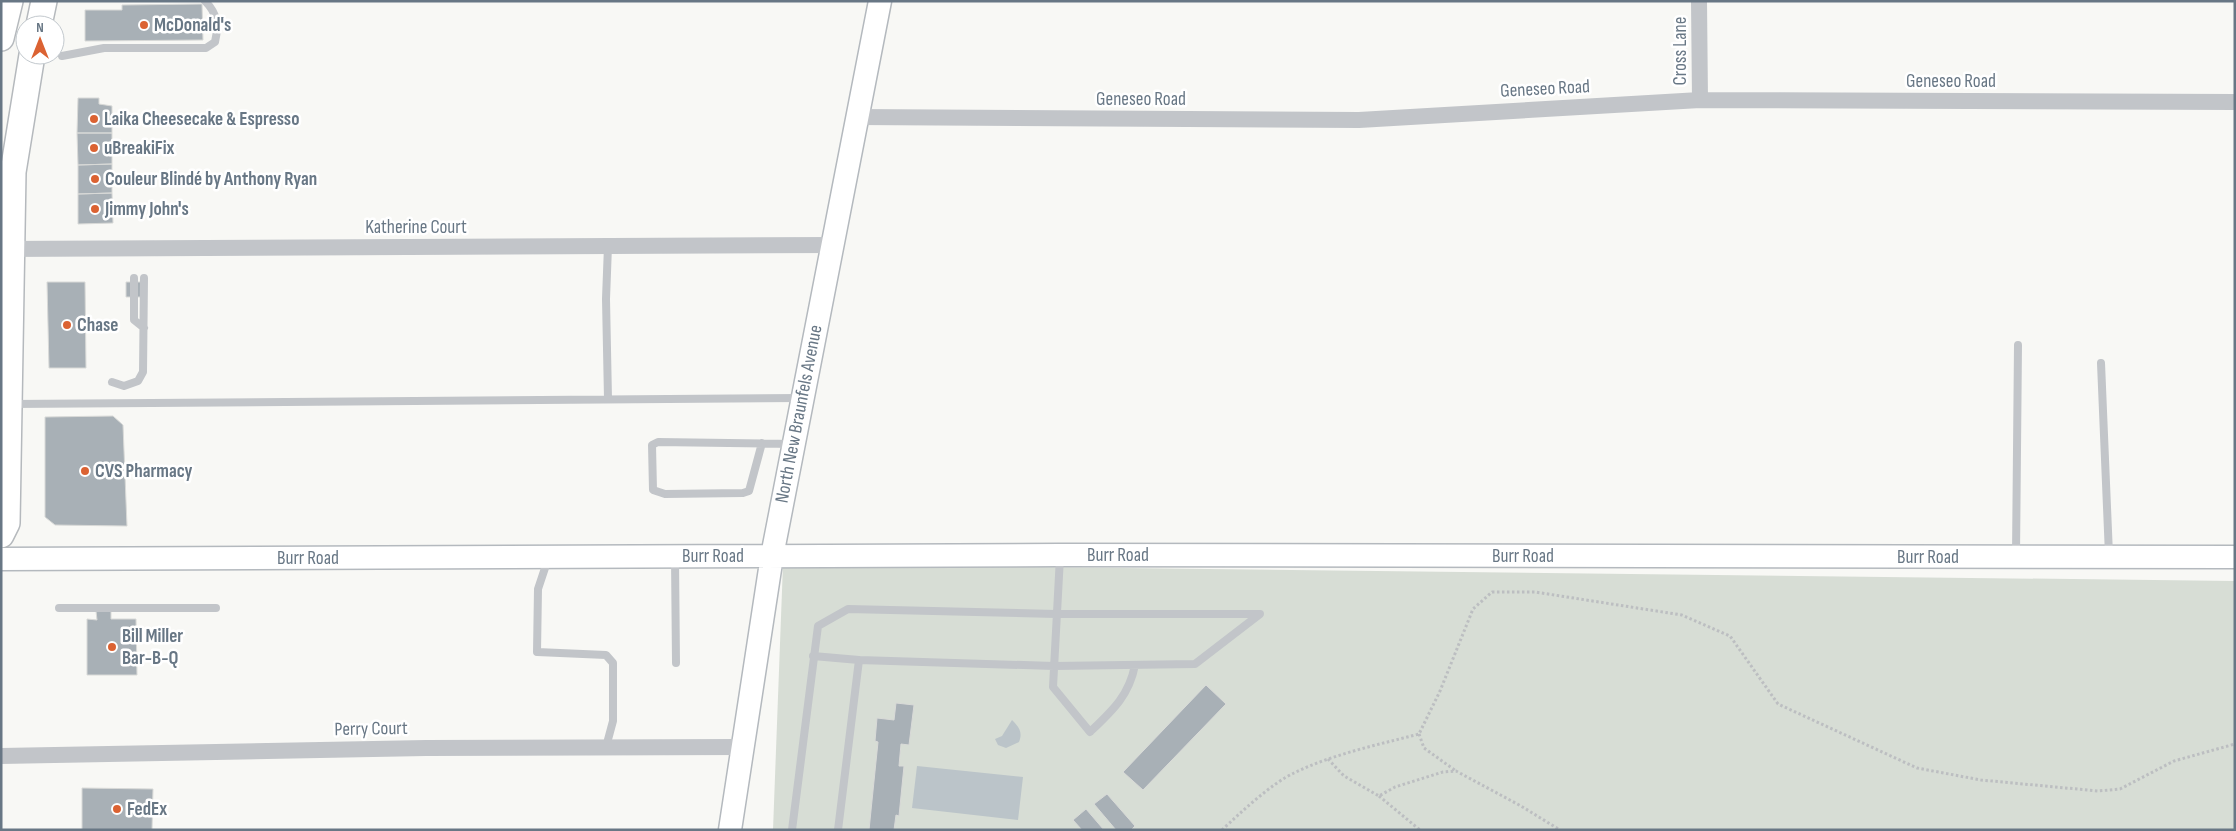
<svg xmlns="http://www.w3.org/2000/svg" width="2236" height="831" font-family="'Sofia Sans Condensed',sans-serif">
<rect width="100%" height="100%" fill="#f8f8f5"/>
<path fill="#d7ddd5" d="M783 564 2235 581V830H773Z"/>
<path fill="#bbc4c9" d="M1012 720C1019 727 1023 732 1019 742L1006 748 998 745 995 739 1002 736Z
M917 766 1023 777 1018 820 912 808Z"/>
<path fill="#a8b0b6" stroke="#d9dad8" d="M202 4 203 40 85 41V10H122V5Z
M78 98H99V104L112 106V133H77Z
M77 133H112V164L78 165Z
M112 164V193L78 194V165Z
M112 193 113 223 78 224V194Z
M47 282H85L86 368H49Z
M126 282H144V297H126Z
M113 416 123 425 127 526 55 525 45 517V417Z
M96 611H111V619H136L137 675H87V619L97 620Z
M1206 685 1226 704 1143 790 1123 772Z
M896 703 914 705 909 745 901 744 899 766H904L899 816 896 815 894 830H869L878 742 875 741 877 718 894 720Z
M82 788 153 789 152 830H82Z
M1107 794 1135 826 1131 830H1116L1094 804Z
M1086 809 1104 830H1082L1073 820Z"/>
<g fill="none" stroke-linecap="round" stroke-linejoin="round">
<defs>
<path id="secondary" d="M1 559 1060 555 2235 557
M730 830 772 556 880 1"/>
<path id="primary" d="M39 25 44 1
M1 38 10 1
M1 535 7 523 13 172 32 55"/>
</defs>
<use href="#secondary" stroke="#b4b9be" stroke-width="25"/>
<use href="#primary" stroke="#b5b9bd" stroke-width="28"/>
<path stroke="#bcbec1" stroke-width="3" stroke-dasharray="2.5 2.5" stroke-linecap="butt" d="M1419 734 1424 748 1456 771
M1328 759 1344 776 1379 796 1395 787 1443 772 1456 771 1521 806 1560 830
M1379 796 1420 830
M1222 830C1240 813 1272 783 1294 773 1333 754 1377 745 1419 734L1440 691 1473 609 1492 592H1535L1682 615 1730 636 1778 704 1917 768 1981 780 2098 791 2120 789 2174 761 2235 744"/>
<path stroke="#c2c5c9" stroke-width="8" d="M62 56 104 48H206L215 42C219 25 217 13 205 1
M134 278V320L144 328
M2101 363 2109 555
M112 382 124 386 138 381 143 372 144 278
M608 399 606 299 608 246
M11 404 800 398
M762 443 749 491 743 493 665 494 653 490 652 445 658 442 792 444
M2016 555 2018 345
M1060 557 1053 687 1090 732C1112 711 1129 696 1135 665
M675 558 676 663
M548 559 538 589 537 652 606 655 613 663V721L606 747
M59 608H216
M813 656 859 660
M792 830 818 626 848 609 1056 614H1260L1195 664 1054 666 859 660 838 830"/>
<path stroke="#c2c5c9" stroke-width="16" d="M1699 1 1700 100
M857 117 1359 120 1700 100 2235 102
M2 249 832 245
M1 756 426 748 741 747"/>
<use href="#secondary" stroke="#fff" stroke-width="22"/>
<use href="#primary" stroke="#fff" stroke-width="25"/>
</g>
<g fill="#db6232" stroke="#fff" stroke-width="2">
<circle cx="144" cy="25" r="5"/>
<circle cx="94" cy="119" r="5"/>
<circle cx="94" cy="148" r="5"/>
<circle cx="95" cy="179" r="5"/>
<circle cx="95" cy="209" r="5"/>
<circle cx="67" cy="325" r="5"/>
<circle cx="85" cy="471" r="5"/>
<circle cx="112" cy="647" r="5"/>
<circle cx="117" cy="809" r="5"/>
</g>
<g text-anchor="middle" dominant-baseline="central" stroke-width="5" stroke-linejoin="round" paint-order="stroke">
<g font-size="19" font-weight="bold" fill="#687785" stroke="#fff" text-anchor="start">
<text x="154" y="25">McDonald's</text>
<text x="104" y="119">Laika Cheesecake &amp; Espresso</text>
<text x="104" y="148">uBreakiFix</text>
<text x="105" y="179">Couleur Blindé by Anthony Ryan</text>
<text x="105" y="209">Jimmy John's</text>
<text x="77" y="325">Chase</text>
<text x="95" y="471">CVS Pharmacy</text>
<text x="122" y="636">Bill Miller<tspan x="122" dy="22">Bar-B-Q</tspan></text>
<text x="127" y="809">FedEx</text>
</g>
<g font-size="19" fill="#687785" stroke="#fff">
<text transform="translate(1680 51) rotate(-90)">Cross Lane</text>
<text x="1951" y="81">Geneseo Road</text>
<text transform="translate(1545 89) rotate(-3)">Geneseo Road</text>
<text x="1141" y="99">Geneseo Road</text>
<text x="416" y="227">Katherine Court</text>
<text transform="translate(799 414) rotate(-79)">North New Braunfels Avenue</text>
<text x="1118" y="555">Burr Road</text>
<text x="713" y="556">Burr Road</text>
<text x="1523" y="556">Burr Road</text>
<text x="1928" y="557">Burr Road</text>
<text x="308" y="558">Burr Road</text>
<text transform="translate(371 729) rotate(-1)">Perry Court</text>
</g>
</g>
<rect width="2236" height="831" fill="none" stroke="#687785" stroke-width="5"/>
<g transform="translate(40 40)"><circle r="24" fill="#ffffff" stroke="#c3c9ce"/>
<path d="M0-4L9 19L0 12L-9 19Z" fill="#db6232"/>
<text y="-8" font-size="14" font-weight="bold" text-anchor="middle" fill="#687785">N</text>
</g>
</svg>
